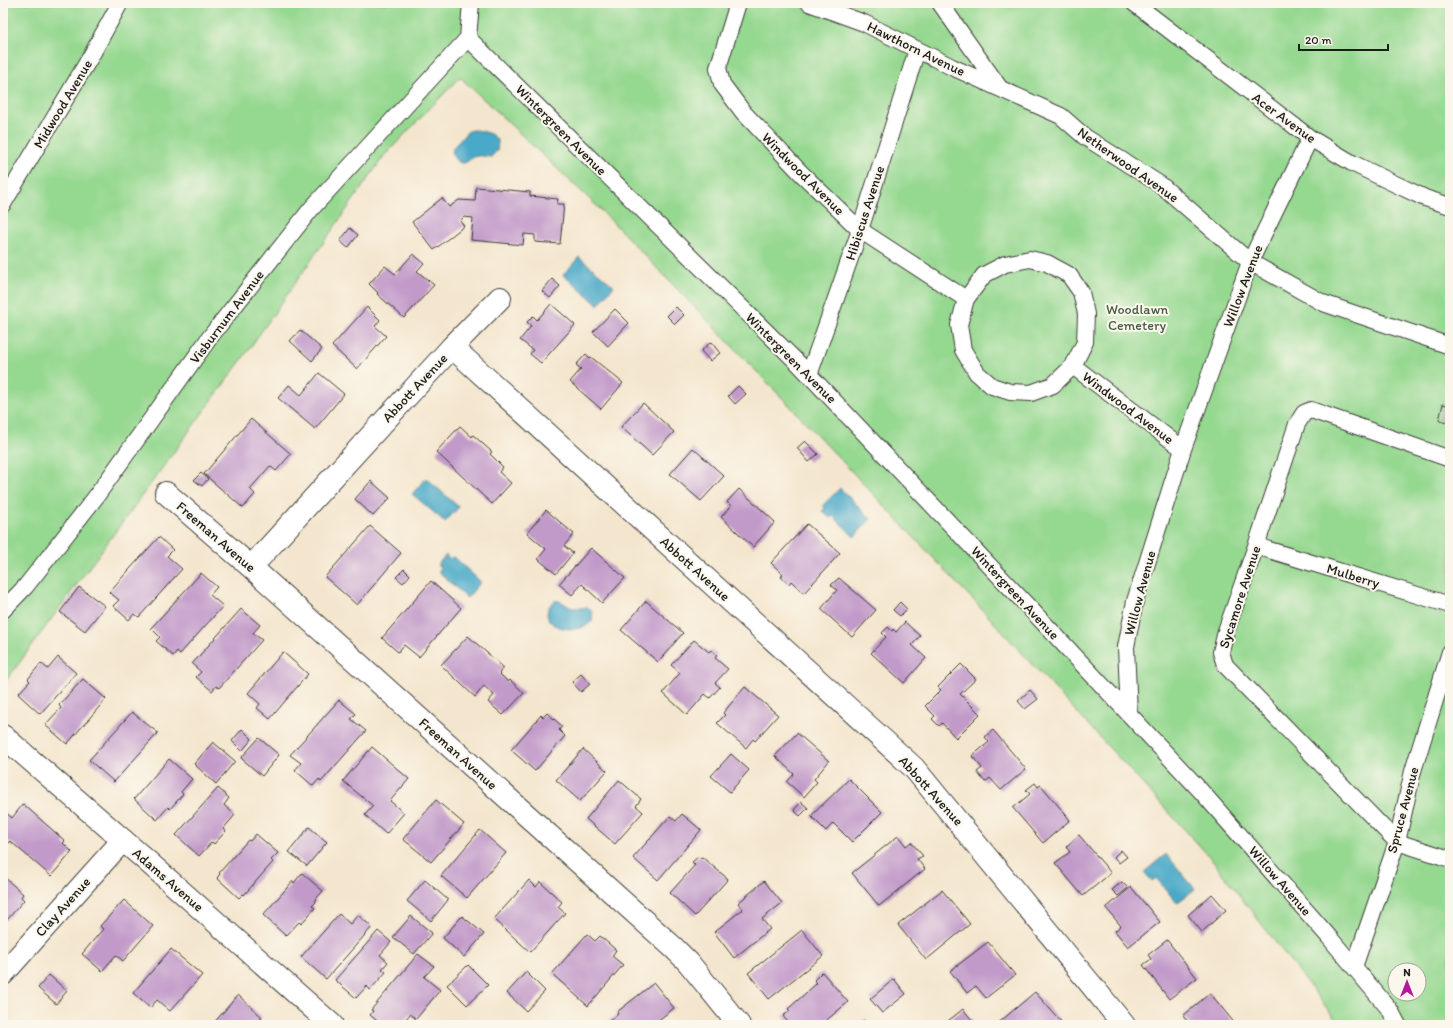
<svg xmlns="http://www.w3.org/2000/svg" width="1453" height="1028" font-family="Itim,sans-serif">
<rect width="100%" height="100%" fill="#fbf7ec"/>
<filter id="ink" filterUnits="userSpaceOnUse"><feTurbulence type="fractalNoise" baseFrequency=".025" numOctaves="2"/><feDisplacementMap in="SourceGraphic" scale="8" xChannelSelector="R" yChannelSelector="G"/><feConvolveMatrix kernelMatrix="1 2 1 2 8 2 1 2 1" color-interpolation-filters="sRGB"/></filter>
<filter id="wash" filterUnits="userSpaceOnUse"><feTurbulence type="fractalNoise" baseFrequency=".012" numOctaves="4" result="noise"/><feDisplacementMap in="SourceGraphic" scale="16" xChannelSelector="R" yChannelSelector="G"/><feGaussianBlur stdDeviation="0.9" result="paint"/><feColorMatrix in="noise" values="0 0 0 0 0 0 0 0 0 0 0 0 0 0 0 0 0 1.4 0 .05"/><feComposite in="paint" operator="in"/></filter>
<g filter="url(#wash)">
<rect width="100%" height="100%" fill="#f4e6ce"/>
<path fill="#95d890" stroke="#587a56" fill-rule="evenodd" d="M3 3H1450V1025H1340L1208 855 975 602 789 405 599 208 460 77 384 156 240 362 3 685ZM1395 970H1419V994H1395Z"/>
<path fill="#49a9c8" stroke="#326272" d="M472 130C481 130 495 133 498 142L497 151 491 157C486 157 482 155 477 156 468 157 466 170 454 158 449 148 456 145 462 138 465 134 467 131 472 130Z
M579 257 614 286 598 305 563 275Z
M426 478 459 507 445 522 412 494Z
M840 488 871 519 854 537 833 516 830 518 822 511 825 508 823 505Z
M446 555 450 559 453 556 481 582 467 598 438 571 441 568 437 565Z
M555 601C562 600 564 604 570 607 580 611 596 600 592 621 584 631 563 631 553 624 544 618 546 606 555 601Z
M1166 854 1195 889 1177 903 1156 878 1152 881 1144 872Z"/>
<g id="blocks">
<path fill="#c19ac9" d="M476 187 530 192V196L558 199 557 204H564L560 244 535 242V235L524 234 523 245 471 240 473 218 464 217 460 221 464 226 434 250 412 222 442 198 449 207 459 200 475 201Z
M350 228 358 235 348 248 340 241Z
M413 254 424 263 417 271 434 285 404 318 377 294 378 293 369 284 385 266 395 274Z
M552 279 560 286 550 298 542 291Z
M551 304 575 325 541 363 530 354 533 350 520 340 531 326 527 322 533 316 537 320Z
M367 307 380 320 375 326 386 336 357 369 332 346Z
M676 307 684 315 675 324 667 316Z
M615 309 629 323 608 346 593 332Z
M300 330 322 349 312 361 290 341Z
M711 342 720 353 710 361 701 351Z
M586 354 590 358 591 357 623 383 601 409 570 382 581 369 576 365Z
M319 373 344 394 315 429 278 398 289 385 301 395Z
M738 386 746 394 735 404 728 396Z
M643 403 674 432 652 455 621 427Z
M1443 404 1450 406V423L1439 420Z
M251 419 291 454 276 471 270 466 250 489 255 494 243 508 204 474Z
M460 426 472 437 473 435 492 452 490 454 503 467 499 472 511 483 492 504 436 452Z
M805 441 818 454 809 462 797 448Z
M693 448 724 476 701 501 670 474Z
M201 473 208 479 202 486 194 480Z
M371 481 390 498 373 516 355 499Z
M739 489 775 522 753 547 721 517 731 506 727 502Z
M546 510 574 534 564 546 573 553 556 574 538 559 546 549 527 533Z
M807 524 840 553 804 593 791 581 789 584 781 577 783 574 771 563Z
M370 526 401 553 357 605 325 577Z
M159 537 173 550 167 556 182 569 139 617 134 614 129 620 113 606 119 600 109 592Z
M591 548 625 578 602 603 582 584 572 595 559 584Z
M404 569 410 575 403 583 396 577Z
M201 573 217 587 210 595 223 606 180 654 177 651 173 656 156 641 160 637 151 628Z
M839 578 876 610 852 637 821 609 837 590 831 585Z
M431 581 461 608 419 657 404 645 398 652 382 638Z
M79 587 105 606 85 631 60 612Z
M646 601 683 633 658 662 621 630Z
M900 602 907 609 900 616 893 610Z
M241 609 260 625 253 633 262 640 219 688 216 686 212 691 196 677 201 672 192 664Z
M905 622 920 636 912 645 926 658 904 683 871 653 886 637 882 633 888 627 892 631 893 629 896 632Z
M468 636 504 668 499 673 508 682 510 680 524 693 503 715 488 702 494 695 484 686 475 697 441 665Z
M694 640 709 652 711 650 717 655 715 658 728 669 715 683 720 687 710 698 705 694 687 715 663 693 680 673 671 665Z
M283 652 308 674 270 719 257 708 260 704 248 693Z
M58 657 76 673 40 714 18 694 30 681 28 679 41 663 48 669Z
M961 664 976 679 960 694 980 714 956 738 942 723 939 726 932 719 935 716 925 706 941 690 938 687Z
M581 674 590 684 581 692 572 682Z
M83 679 106 699 67 744 45 725 61 708 59 705Z
M745 687 778 715 755 741 753 739 746 748 717 723 725 715 723 713Z
M1030 690 1038 699 1025 709 1018 701Z
M339 700 356 714 351 719 366 731 321 782 319 779 313 786 295 770 301 763 290 755Z
M132 712 158 733 114 782 89 760Z
M547 713 562 726 559 730 565 736 535 771 511 750 541 715 543 717Z
M242 729 252 739 242 751 232 741Z
M993 730 1026 769 1001 790 990 778 985 782 977 772 982 768 972 756 989 742 985 737Z
M797 733 829 761 814 779 817 782 804 797 787 782 794 774 775 756Z
M259 738 279 755 262 776 241 758Z
M213 742 235 761 216 784 194 764Z
M372 747 409 779 390 801 404 813 386 834 365 815 373 806 343 781Z
M583 749 607 771 580 801 556 780Z
M731 754 749 770 730 792 711 776Z
M169 759 192 779 181 792 183 794 170 809 168 807 157 820 134 799Z
M849 779 882 812 852 842 833 823 826 831 811 816Z
M619 780 641 799 636 806 643 812 615 844 586 819Z
M1035 783 1038 787 1041 785 1070 820 1043 843 1013 808 1030 794 1026 790Z
M218 788 229 798 224 805 235 815 223 829 226 831 214 844 212 842 199 856 176 835Z
M436 800 464 824 431 862 403 839Z
M801 802 808 808 800 816 794 810Z
M23 804 65 841 63 843 72 852 51 876 10 841 8 843 3 839V814L5 812 12 818Z
M682 814 701 830 658 880 633 858 670 816 676 821Z
M309 827 327 842 307 866 289 852Z
M480 830 506 853 467 898 441 876Z
M256 834 278 853 271 860 273 862 244 895 243 894 239 898 217 878 220 874 219 873 248 840 250 841Z
M1079 835 1111 873 1083 896 1055 863 1070 852 1066 847Z
M898 836 906 846 911 842 923 856 917 859 925 869 879 906 852 873Z
M1121 850 1127 857 1119 863 1114 857Z
M698 857 700 858 702 857 728 879 695 916 670 893 695 865 692 862Z
M302 873 323 891 315 900 316 902 312 906 315 908 301 924 299 922 286 936 263 915 293 881 294 883Z
M3 876 23 894 21 897 24 900 7 920 3 916Z
M425 880 448 900 431 921 407 901Z
M529 880 536 887 540 882 562 902 558 907 565 913 530 952 494 919Z
M764 881 782 903 762 919 770 929 734 958 714 932 743 909 738 903Z
M1122 882 1128 888 1118 896 1112 890Z
M1131 887 1160 922 1128 947 1115 931 1121 926 1106 908Z
M942 890 970 924 926 960 898 925Z
M1212 894 1226 910 1202 932 1188 915Z
M124 900 153 926 123 961 116 955 102 971 82 954 103 929 100 926Z
M339 914 350 924 358 915 372 927 326 979 301 957Z
M411 916 432 933 414 954 393 937Z
M462 916 484 934 464 957 443 938Z
M802 930 823 956 769 999 748 973Z
M378 931 391 942 380 955 388 962 382 969 386 972 370 990 367 986 356 998 335 980Z
M587 934 595 941 600 936 616 950 612 956 623 965 588 1006 552 974Z
M1167 940 1197 978 1169 999 1143 965 1151 959 1148 955Z
M988 942 1015 975 986 998 976 986 967 993 950 971Z
M171 949 202 975 170 1011 157 1000 150 1008 133 993Z
M418 954 434 966 424 977 440 990 416 1019 410 1014 401 1025H382L370 1015 373 1011 371 1010Z
M468 965 488 985 467 1005 447 985Z
M526 972 545 991 526 1011 507 993Z
M822 972 848 1002 821 1025H790L783 1016 790 1011 788 1009 817 983 814 980Z
M49 975 67 991 56 1004 38 988Z
M894 979 906 994 882 1013 870 999Z
M654 983 674 1008 652 1025H604L618 1014 617 1012Z
M1035 992 1064 1025H996Z
M1210 993 1236 1025H1191L1183 1016Z
M238 995 262 1017 255 1025H212Z
M963 1009 976 1025H943Z
M864 1020 869 1025H858Z"/>
</g>
</g>
<g filter="url(#ink)">
<use href="#blocks" fill-opacity="0" stroke="#3c3a37" stroke-width="1"/>
<g fill="none" stroke-linecap="round" stroke-linejoin="round">
<defs>
<path id="service" d="M471 3 468 38 798 363 1056 636 1200 790 1329 937 1390 1010 1398 1025
M738 3 718 68 722 84 743 112 801 173 860 230 966 299 984 275 1005 264 1030 259 1047 263 1069 275 1081 292 1086 314 1085 342 1073 366 1183 449
M809 3 864 23 952 67 1061 116 1085 137 1161 185 1250 262 1323 303 1450 346
M940 3 999 87
M1134 3 1310 138 1352 163 1391 182 1425 198 1450 206
M3 204 91 56 120 3
M966 299 959 325 963 350 977 373 992 386 1010 392 1031 393 1053 385 1073 366
M809 375 860 230 917 50
M1450 459 1311 410 1304 413 1297 424 1256 546 1226 631 1221 652 1225 665 1397 842 1450 859
M1256 546 1450 605
M3 610 26 586 95 498 210 337 311 209 468 38
M1129 714 1126 647 1135 601 1183 449 1250 262 1310 138
M1354 967 1397 842 1413 771 1450 652"/>
<path id="minor" d="M452 347 500 298
M166 493 251 567 674 948 688 962 739 1025
M251 567 452 347 914 768 1124 1025
M3 736 147 861 332 1025
M3 974 123 840"/>
</defs>
<use href="#service" stroke="#3c3a37" stroke-width="18"/>
<use href="#minor" stroke="#3c3a37" stroke-width="24"/>
<use href="#service" stroke="#fff" stroke-width="16"/>
<use href="#minor" stroke="#fff" stroke-width="22"/>
</g>
</g>
<g text-anchor="middle" dominant-baseline="central" stroke-width="4" stroke-linejoin="round" paint-order="stroke">
<g font-size="14" fill="#1c1c1c" stroke="#fbf7ec">
<text transform="translate(916 49) rotate(26)">Hawthorn Avenue</text>
<text transform="translate(63 104) rotate(-59)">Midwood Avenue</text>
<text transform="translate(1284 118) rotate(36)">Acer Avenue</text>
<text transform="translate(561 130) rotate(45)">Wintergreen Avenue</text>
<text transform="translate(1128 165) rotate(35)">Netherwood Avenue</text>
<text transform="translate(803 174) rotate(45)">Windwood Avenue</text>
<text transform="translate(865 213) rotate(-72)">Hibiscus Avenue</text>
<text transform="translate(1243 286) rotate(-69)">Willow Avenue</text>
<text transform="translate(227 317) rotate(-53)">Visburnum Avenue</text>
<text transform="translate(791 358) rotate(45)">Wintergreen Avenue</text>
<text transform="translate(415 388) rotate(-47)">Abbott Avenue</text>
<text transform="translate(1128 408) rotate(37)">Windwood Avenue</text>
<text transform="translate(216 537) rotate(41)">Freeman Avenue</text>
<text transform="translate(695 569) rotate(42)">Abbott Avenue</text>
<text transform="translate(1353 576) rotate(17)">Mulberry</text>
<text transform="translate(1015 593) rotate(47)">Wintergreen Avenue</text>
<text transform="translate(1140 593) rotate(-75)">Willow Avenue</text>
<text transform="translate(1240 597) rotate(-72)">Sycamore Avenue</text>
<text transform="translate(458 754) rotate(42)">Freeman Avenue</text>
<text transform="translate(931 791) rotate(48)">Abbott Avenue</text>
<text transform="translate(1403 810) rotate(-75)">Spruce Avenue</text>
<text transform="translate(168 880) rotate(41)">Adams Avenue</text>
<text transform="translate(1280 881) rotate(49)">Willow Avenue</text>
<text transform="translate(63 907) rotate(-48)">Clay Avenue</text>
</g>
<g font-size="14" fill="#465e45" stroke="#fbf7ec">
<text x="1137" y="309">Woodlawn<tspan x="1137" dy="16">Cemetery</tspan></text>
</g>
</g>
<rect width="1453" height="1028" fill="none" stroke="#fbf7ec" stroke-width="16"/>
<g transform="translate(1407 982)"><circle r="19" fill="#fbf7ec" stroke="#a29f99"/>
<path d="M0-3L7 15L0 10L-7 15Z" fill="#b5179e"/>
<text y="-6" font-size="11" font-weight="bold" text-anchor="middle" fill="#1c1c1c">N</text>
</g>
<path d="M1299 44v6h89v-6" fill="none" stroke="#1c1c1c" stroke-width="2"/>
<text x="1305" y="44" font-size="12" fill="#1c1c1c" stroke="#fbf7ec" stroke-width="3" paint-order="stroke">20 m</text>
</svg>
